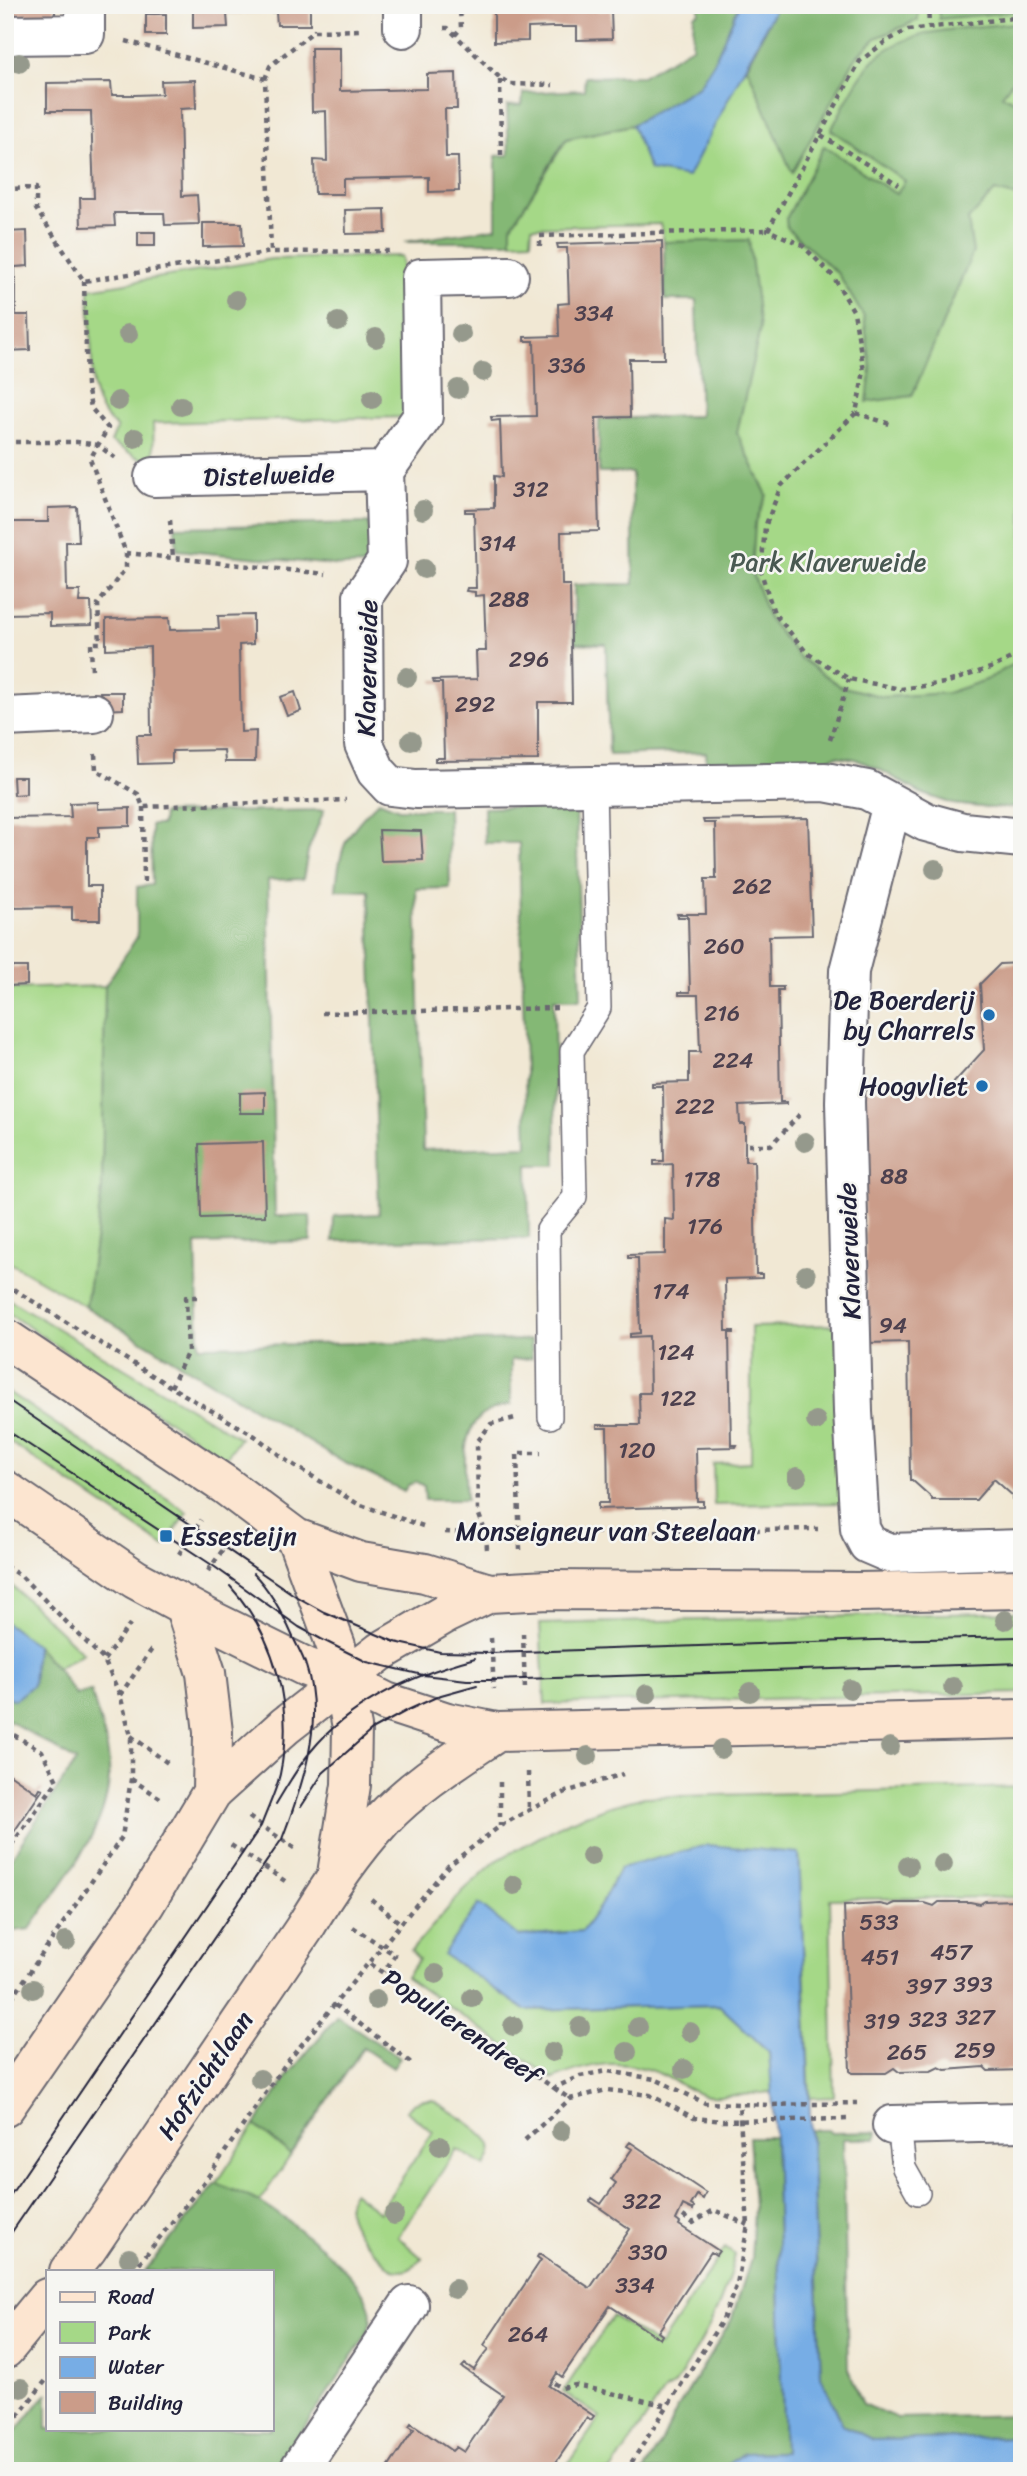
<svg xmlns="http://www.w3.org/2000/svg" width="1027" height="2476" font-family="Sriracha,sans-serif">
<rect width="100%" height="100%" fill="#f6f6f2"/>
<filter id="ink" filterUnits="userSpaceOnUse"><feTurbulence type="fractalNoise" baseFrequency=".0143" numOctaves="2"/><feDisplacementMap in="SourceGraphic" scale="14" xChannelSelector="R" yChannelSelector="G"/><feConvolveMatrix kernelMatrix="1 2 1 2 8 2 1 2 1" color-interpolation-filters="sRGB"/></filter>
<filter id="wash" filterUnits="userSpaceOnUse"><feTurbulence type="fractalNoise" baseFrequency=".00686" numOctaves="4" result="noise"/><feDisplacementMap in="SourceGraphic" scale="28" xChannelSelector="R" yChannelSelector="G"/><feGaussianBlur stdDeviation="1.57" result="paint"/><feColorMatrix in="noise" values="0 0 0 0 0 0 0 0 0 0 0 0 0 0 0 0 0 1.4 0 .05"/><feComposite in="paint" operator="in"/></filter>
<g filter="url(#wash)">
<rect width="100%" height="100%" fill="#f1e8d4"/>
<path fill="#a5d887" stroke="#647d61" stroke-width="2" d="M777 5H1022V807L990 808 953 804 921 793 879 769 855 759 836 756 814 764 706 752 609 755 606 644 575 643 574 585 634 584 632 473H599V419L700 416 696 300H665L664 242 660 224 532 227 531 241 511 242V227L567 139 632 125 650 170 747 67Z
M402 256 407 417 153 423 154 459 145 460 137 457 111 442 117 428C103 416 97 405 93 387L89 289 272 259Z
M105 986 102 1191 86 1307 5 1260V989Z
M5 1297 240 1438 225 1459 5 1311Z
M839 1325 841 1503 714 1505 713 1464 751 1462V1327Z
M5 1390 187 1512 164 1546 5 1439Z
M5 1580 7 1581 83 1653 57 1668 36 1645 5 1622Z
M1022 1612V1693L545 1704 540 1624Z
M1022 1787V1897L830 1899 834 2097 810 2098 799 1853 620 1868 600 1906 582 1931 518 1936 525 2010 719 2005 769 2052 773 2092C757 2093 714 2099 702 2095 687 2090 673 2079 658 2073 619 2058 590 2063 553 2079L406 1977 419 1959 411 1951 463 1891 496 1861 565 1823 607 1807 644 1797Z
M423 2100H433C446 2109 486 2131 491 2145 493 2153 489 2159 485 2166L457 2149 398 2237 422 2258C412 2269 407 2273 393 2270 374 2250 335 2222 353 2192L379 2212 433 2132 406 2111 413 2103Z
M255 2125 291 2155 259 2202 216 2184Z
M725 2248 735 2255C724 2304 701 2344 674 2386L664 2391 611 2471H563L600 2417 563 2392 613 2316 659 2346Z"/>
<path fill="#84b874" stroke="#536d58" stroke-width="2" d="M699 5H739L714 62 699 86 632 125 566 139 511 227V242H404L496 228V156L509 155 507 106 522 105 523 93 584 90 585 77 642 76 692 47 694 15 699 12Z
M777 5H917L918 20 876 38 856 57 792 173 747 67Z
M939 5H1022V11L939 19Z
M1022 22V69L1002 95 1022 105V198L995 191 968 220 973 252 912 396 867 402 871 368 864 317 838 274 787 228 786 219 824 146 896 194 905 181 831 130C844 107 857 75 877 57 914 25 976 29 1022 22Z
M749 240 760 329 737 433 767 495 755 524 752 571 769 619 799 657 840 686 884 697 947 693 986 680 1022 659V807L990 808 953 804 921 793 879 769 855 759 836 756 814 764 707 768 706 752 609 755 606 644 575 643 574 585 634 584 632 473H599V419L700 416 696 300H665L664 242Z
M369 523 370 565 344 566 177 550 175 527Z
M379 801 399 809H448L450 888 416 889 423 1150 527 1146 519 843H485L484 808 576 805 581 999H554L556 1165H528L529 1238 333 1241 334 1216 379 1214 369 891 336 890C340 844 346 833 379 801Z
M324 810 308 851 303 879 268 880 275 1216H310L311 1241 196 1244 199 1346 531 1340 532 1358 511 1360V1405C456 1411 465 1459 466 1500H425L424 1486 416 1482 408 1485 404 1491 343 1462 86 1307 102 1191 105 986 137 937V887L152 885 151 825H162L163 813Z
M36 1645 57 1669 76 1695 91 1691C97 1714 108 1740 109 1765 113 1826 62 1881 30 1929L14 1931 5 1925V1867L76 1761 5 1718V1695L14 1700 33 1685Z
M337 2016 400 2058 393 2068 363 2048 291 2155 255 2125 289 2074Z
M811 2130H829L832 2133 877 2132 876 2139H843L848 2369 863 2404 897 2418 1022 2415V2437L873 2440 843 2425 821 2377Z
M749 2137H775L784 2452 744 2453 720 2471H644L662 2441 677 2409 731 2321 751 2259 754 2208Z
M216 2183C231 2190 247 2195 261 2203 292 2222 356 2270 369 2305 373 2316 370 2326 366 2336L275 2471H5V2445L47 2393V2429H271V2271H145Z"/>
<path fill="#77ade5" stroke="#4c6890" stroke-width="2" d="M739 5H777L688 177 650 170 632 125 699 86 714 62Z
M5 1622 36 1645 33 1685 14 1700 5 1695Z
M707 1845 799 1853 821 2377 843 2425 873 2440 1022 2437V2471H720L744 2453 784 2452 775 2137 769 2052 719 2005 525 2010 443 1954 479 1904 518 1936 582 1931 600 1906 620 1868Z"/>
<g id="blocks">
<path fill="#cb9c89" d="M5 5H55V16L5 17Z
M193 5H310V25H277L276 12 251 13 227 14 228 27 193 28Z
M508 5H597V11L611 10 612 39 577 40V27H553L528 28V41L494 42V13L508 12Z
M146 14H166V35H146Z
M311 48H340V91L427 89V74L456 73 457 109H445L446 157H458L459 191 429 192V177L387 178 343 179V194H315L314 160 327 161 326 111 312 112Z
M195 80 196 108 180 109 181 153 182 196 197 195 199 224 165 225 164 213H114L115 226 81 227 80 198H94L91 111H47V83L111 82 112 95H135L162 94 161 81Z
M385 209 386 233 346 234 345 210Z
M203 223H242L243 246 203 247Z
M27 231 28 266 15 267 16 315H29L30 350 5 351V232Z
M138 232H155V246H138Z
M662 241 664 359H629L630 417 596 418 599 531 561 532 562 585H570L572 702H538V760L435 761V758H444L442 683H434L433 680 477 679 476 651H486L484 595 475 596V592L466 591 467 588H476L474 512H465V509L494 508V476L502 477 500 420 492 421 491 417 536 416 534 341H524V337L559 336 558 304 569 303 567 248H558L557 244Z
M77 507 79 542H66L67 591H80L79 602H91L92 625 50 626V613L5 614V522H48V508Z
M253 615V644L239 645 241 732 256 731 255 762H225L224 750 172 751V763L138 764 137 735H151L150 647 106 649V619L169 618 170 630 219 629 218 616Z
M100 692H123V709L101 710Z
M295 692 301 711 287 716 280 697Z
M13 777H26V794L14 795Z
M98 802V809L130 808V826L99 827V837H87V886H100V920H72V907L5 908V818L71 817 70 803Z
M808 818 812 935 769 936 770 987H783V990H778L780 1102H786V1104L739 1106 740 1124H745V1161H754L756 1274H762V1278L725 1279 726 1331H734V1333H729L731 1445H737L736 1447 696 1448 697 1501H703V1506L598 1509V1503H608L607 1428H597V1425H640L639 1393H650L649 1336 630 1337V1334L640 1333 638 1258H628V1255L665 1254V1219L674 1220 673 1164 654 1165V1161H664L663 1086H652V1083L689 1082V1052H700L698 995H679V992H690L688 917H678L677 914H706L705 879H716L715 823H704L703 820Z
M379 830 421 831 423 860 381 861Z
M1022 963V1499H1013V1496L994 1479 976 1500H932V1498L912 1480H910L908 1342 867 1343 862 1090 949 1088 984 1050 980 984 1000 964Z
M8 967H27V985L9 986Z
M265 1092V1113H240V1093Z
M263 1142 265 1216 201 1218 199 1144Z
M5 1771 37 1793 40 1788 43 1789 5 1845Z
M1015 1900 1022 1903V2070L988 2071 984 2067 945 2070 939 2067 931 2071 899 2072 894 2068 886 2073H853L850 2071 844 1906 880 1904 889 1906 895 1903H925L934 1906 939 1902H970L980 1904 985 1901Z
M630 2142 706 2193 703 2199 697 2195 691 2205 694 2207 693 2210 683 2205 676 2220 680 2223 679 2225 719 2251 716 2255 711 2252 658 2332 662 2335 660 2339 610 2306 562 2377 557 2373 549 2386 594 2416 591 2420 587 2417 550 2471H386L414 2429 409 2426 411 2423 452 2451 456 2447 464 2452 503 2395 462 2367 465 2364 474 2370 481 2359 489 2349 484 2345 541 2260 537 2257 539 2254 590 2288 630 2229 590 2201 592 2198 601 2204 609 2193 616 2183 611 2179 632 2149 627 2146Z"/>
</g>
</g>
<g filter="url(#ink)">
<use href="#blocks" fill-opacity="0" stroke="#6a6771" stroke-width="2"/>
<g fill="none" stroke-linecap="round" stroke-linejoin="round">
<defs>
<path id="service" d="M550 1417 548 1230 575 1197 572 1051 599 1008 594 787
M899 2125 904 2168 918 2193"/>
<path id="minor" d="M403 5V28
M5 35 85 34V5
M509 276 421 278 423 416 384 471 387 561 363 596 364 744 376 771 390 786 416 789 825 782 867 790 926 822 963 832 1022 838
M154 477 384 471
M5 717 94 713
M892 804 849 971 845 1102 853 1412 860 1529 868 1544 889 1553 1022 1549
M892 2125 1022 2122
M298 2471 409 2305"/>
<path id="secondary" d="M5 1338 225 1485 296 1538 336 1646 352 1727 351 1785 337 1874
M5 1490 135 1579 213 1621 306 1667 344 1681 386 1702 447 1722 497 1732
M296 1538 361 1562 425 1573 489 1593 548 1590 858 1592 1022 1589
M184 1605 206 1673 213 1732 212 1792
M5 2107 145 1904 212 1792 285 1726 380 1652 445 1614 489 1593
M69 2271 87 2249 304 1929C327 1890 352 1853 382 1820 415 1785 457 1759 497 1732L1022 1719
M5 2349 47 2298"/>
</defs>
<use href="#service" stroke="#6a6771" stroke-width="26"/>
<use href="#minor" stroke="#6a6771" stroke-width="42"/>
<use href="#secondary" stroke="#6a6771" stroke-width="42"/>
<path stroke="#6a6771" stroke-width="4.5" stroke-dasharray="5 5" stroke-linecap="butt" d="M928 5 929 26
M1022 17 908 30 885 42 860 61 768 230 802 245 833 276 854 312 864 371 856 413 781 486 765 527 761 572 774 613 807 653 849 679 901 689 945 683 996 666 1022 652
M444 28H448L500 78
M455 35 461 28 460 8
M126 41 265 79 271 252 389 251
M265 79 270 66 314 31 362 30
M821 135 899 185
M501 155 500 78 510 84 553 85
M5 189 36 188V209L84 281 271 252
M540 246V236L768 230
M84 281 87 385 91 408 108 428 90 459 126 553V568L98 604 100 643H91L92 672
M856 413 893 425
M5 442H77L98 445 115 458
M170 520 173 558
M126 553 326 574
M830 740 849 679
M95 754 96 770 138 794 143 807 346 800
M143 807 144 882
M322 1013 559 1008
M748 1145H771L803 1111
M5 1284 171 1387 255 1436 287 1461 358 1504 423 1526
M171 1387 188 1351 186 1297H197
M445 1532 486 1534 818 1529
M487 1549 486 1534 478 1512 477 1442 491 1424 515 1418
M520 1550 517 1453H541
M179 1554 201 1520
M5 1566 22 1577 104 1660 120 1695 131 1736V1779L122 1837 5 2008
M208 1571 229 1541
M523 1633 525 1690
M491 1638 494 1689
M104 1660 130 1624
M120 1695 152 1649
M5 1730 42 1751 57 1781 5 1854
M131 1736 169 1764
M528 1772 529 1810
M131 1779 160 1798
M500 1782V1826
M249 1817 297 1850
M231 1845 285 1881
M371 1899 400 1923
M353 1927 395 1955 384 1972
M370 1964 554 2088 580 2076 607 2071 655 2079 705 2103 771 2105 857 2103
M335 2005 414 2065
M554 2088 570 2099
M525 2140 570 2099 607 2090 650 2095 694 2118 723 2121 850 2119
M683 2216 693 2223 714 2210 748 2225
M133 2271 207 2178 284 2066 448 1866 500 1826 529 1810 566 1792 623 1774
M554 2383 562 2388 576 2385 668 2406
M5 2432 47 2379
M626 2471 723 2319 737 2284 748 2225 739 2105"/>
<use href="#service" stroke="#fff" stroke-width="23"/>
<use href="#minor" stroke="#fff" stroke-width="38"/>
<use href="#secondary" stroke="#fce5d0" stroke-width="38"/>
<path stroke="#22223b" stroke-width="2" d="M5 1398 297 1597 324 1612 395 1642 440 1652 492 1653 874 1640 1022 1637
M5 1429 212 1565 299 1627 321 1639 367 1662 423 1675 467 1680H493L1022 1663
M276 1804C287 1786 298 1766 312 1750 352 1701 416 1674 475 1658
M301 1807 323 1773 373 1729 408 1710 441 1695 477 1685
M5 2203 261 1826C267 1809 276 1792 280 1774 294 1707 276 1637 230 1586
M5 2242 282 1839C302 1787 325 1723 306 1666 303 1656 297 1646 293 1637 283 1614 271 1591 253 1573"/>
</g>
<g fill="#95998c">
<circle cx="19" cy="63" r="10"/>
<circle cx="236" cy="300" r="10"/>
<circle cx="338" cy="322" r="10"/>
<circle cx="128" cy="334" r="10"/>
<circle cx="461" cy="334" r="10"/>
<circle cx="376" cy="338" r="10"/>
<circle cx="483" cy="372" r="10"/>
<circle cx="458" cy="389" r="10"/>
<circle cx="372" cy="399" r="10"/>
<circle cx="118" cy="401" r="10"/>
<circle cx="181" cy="406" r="10"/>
<circle cx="135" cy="438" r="10"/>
<circle cx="423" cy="510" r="10"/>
<circle cx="424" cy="569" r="10"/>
<circle cx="407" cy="677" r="10"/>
<circle cx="411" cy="741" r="10"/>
<circle cx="935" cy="869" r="10"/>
<circle cx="805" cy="1142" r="10"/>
<circle cx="806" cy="1275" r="10"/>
<circle cx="816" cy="1421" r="10"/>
<circle cx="797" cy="1477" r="10"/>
<circle cx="1005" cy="1620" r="10"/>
<circle cx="953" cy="1687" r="10"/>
<circle cx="850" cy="1689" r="10"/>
<circle cx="750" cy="1692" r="10"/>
<circle cx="647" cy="1694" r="10"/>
<circle cx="890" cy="1747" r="10"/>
<circle cx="721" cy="1749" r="10"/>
<circle cx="588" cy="1756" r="10"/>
<circle cx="591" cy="1856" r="10"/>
<circle cx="943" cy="1864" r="10"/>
<circle cx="908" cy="1866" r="10"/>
<circle cx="514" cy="1885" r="10"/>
<circle cx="66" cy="1941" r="10"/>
<circle cx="436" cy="1974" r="10"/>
<circle cx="33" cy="1989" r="10"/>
<circle cx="472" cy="1998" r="10"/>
<circle cx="376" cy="2000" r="10"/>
<circle cx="513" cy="2026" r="10"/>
<circle cx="580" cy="2027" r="10"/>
<circle cx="638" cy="2027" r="10"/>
<circle cx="690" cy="2032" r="10"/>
<circle cx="552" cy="2052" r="10"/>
<circle cx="627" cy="2052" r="10"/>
<circle cx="684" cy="2069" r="10"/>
<circle cx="260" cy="2079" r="10"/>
<circle cx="561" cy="2131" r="10"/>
<circle cx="440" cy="2146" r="10"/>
<circle cx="394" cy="2215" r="10"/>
<circle cx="129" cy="2258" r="10"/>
<circle cx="455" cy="2289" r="10"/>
<circle cx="21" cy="2388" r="10"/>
</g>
</g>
<g fill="#1f6fb2" stroke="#f6f6f2" stroke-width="2.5">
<circle cx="989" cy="1015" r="7"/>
<circle cx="982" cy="1086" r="7"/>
<rect x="159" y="1529" width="14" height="14" rx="3.5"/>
</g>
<g text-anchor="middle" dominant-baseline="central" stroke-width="5" stroke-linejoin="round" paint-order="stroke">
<g font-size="23" fill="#4c404e">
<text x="594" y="313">334</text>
<text x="567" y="365">336</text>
<text x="531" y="489">312</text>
<text x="498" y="543">314</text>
<text x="509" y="599">288</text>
<text x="529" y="659">296</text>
<text x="475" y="704">292</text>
<text x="752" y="886">262</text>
<text x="724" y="946">260</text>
<text x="722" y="1013">216</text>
<text x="733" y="1060">224</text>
<text x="695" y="1106">222</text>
<text x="894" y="1176">88</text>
<text x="702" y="1179">178</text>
<text x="705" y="1226">176</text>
<text x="671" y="1291">174</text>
<text x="893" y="1325">94</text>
<text x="676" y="1352">124</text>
<text x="678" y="1398">122</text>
<text x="637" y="1450">120</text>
<text x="879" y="1922">533</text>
<text x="951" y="1952">457</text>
<text x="880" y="1957">451</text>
<text x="973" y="1984">393</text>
<text x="926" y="1986">397</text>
<text x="975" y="2017">327</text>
<text x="928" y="2019">323</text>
<text x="882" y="2021">319</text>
<text x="975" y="2050">259</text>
<text x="907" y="2052">265</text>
<text x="642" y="2201">322</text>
<text x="648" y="2252">330</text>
<text x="635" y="2285">334</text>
<text x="528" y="2334">264</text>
</g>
<g font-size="26" fill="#22223b" stroke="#f6f6f2">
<text transform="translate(269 475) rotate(-2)">Distelweide</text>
<text transform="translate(367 668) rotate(-89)">Klaverweide</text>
<text transform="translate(849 1251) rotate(-92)">Klaverweide</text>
<text x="606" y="1531">Monseigneur van Steelaan</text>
<text transform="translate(462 2026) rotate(34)">Populierendreef</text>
<text transform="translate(205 2075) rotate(-56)">Hofzichtlaan</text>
</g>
<g font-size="26" fill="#495952" stroke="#f6f6f2">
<text x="828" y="562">Park Klaverweide</text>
</g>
<g font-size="26" fill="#22223b" stroke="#f6f6f2" text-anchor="end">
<text x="975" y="1000">De Boerderij<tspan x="975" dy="30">by Charrels</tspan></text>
<text x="968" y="1086">Hoogvliet</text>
<text x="180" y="1536" text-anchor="start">Essesteijn</text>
</g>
</g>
<rect width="1027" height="2476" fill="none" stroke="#f6f6f2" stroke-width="28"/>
<rect x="46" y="2270" width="228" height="161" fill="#f6f6f2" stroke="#a1a1a9" stroke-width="2"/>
<rect x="60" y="2292" width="35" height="10" fill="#fce5d0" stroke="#a1a1a9" stroke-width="2"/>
<text x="108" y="2304" font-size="21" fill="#22223b">Road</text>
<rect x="60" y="2322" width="35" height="21" fill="#a5d887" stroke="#a1a1a9" stroke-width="2"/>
<text x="108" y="2340" font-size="21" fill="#22223b">Park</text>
<rect x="60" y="2357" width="35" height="21" fill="#77ade5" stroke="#a1a1a9" stroke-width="2"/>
<text x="108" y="2374" font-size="21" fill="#22223b">Water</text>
<rect x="60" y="2392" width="35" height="21" fill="#cb9c89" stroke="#a1a1a9" stroke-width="2"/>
<text x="108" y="2410" font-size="21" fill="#22223b">Building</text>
</svg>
